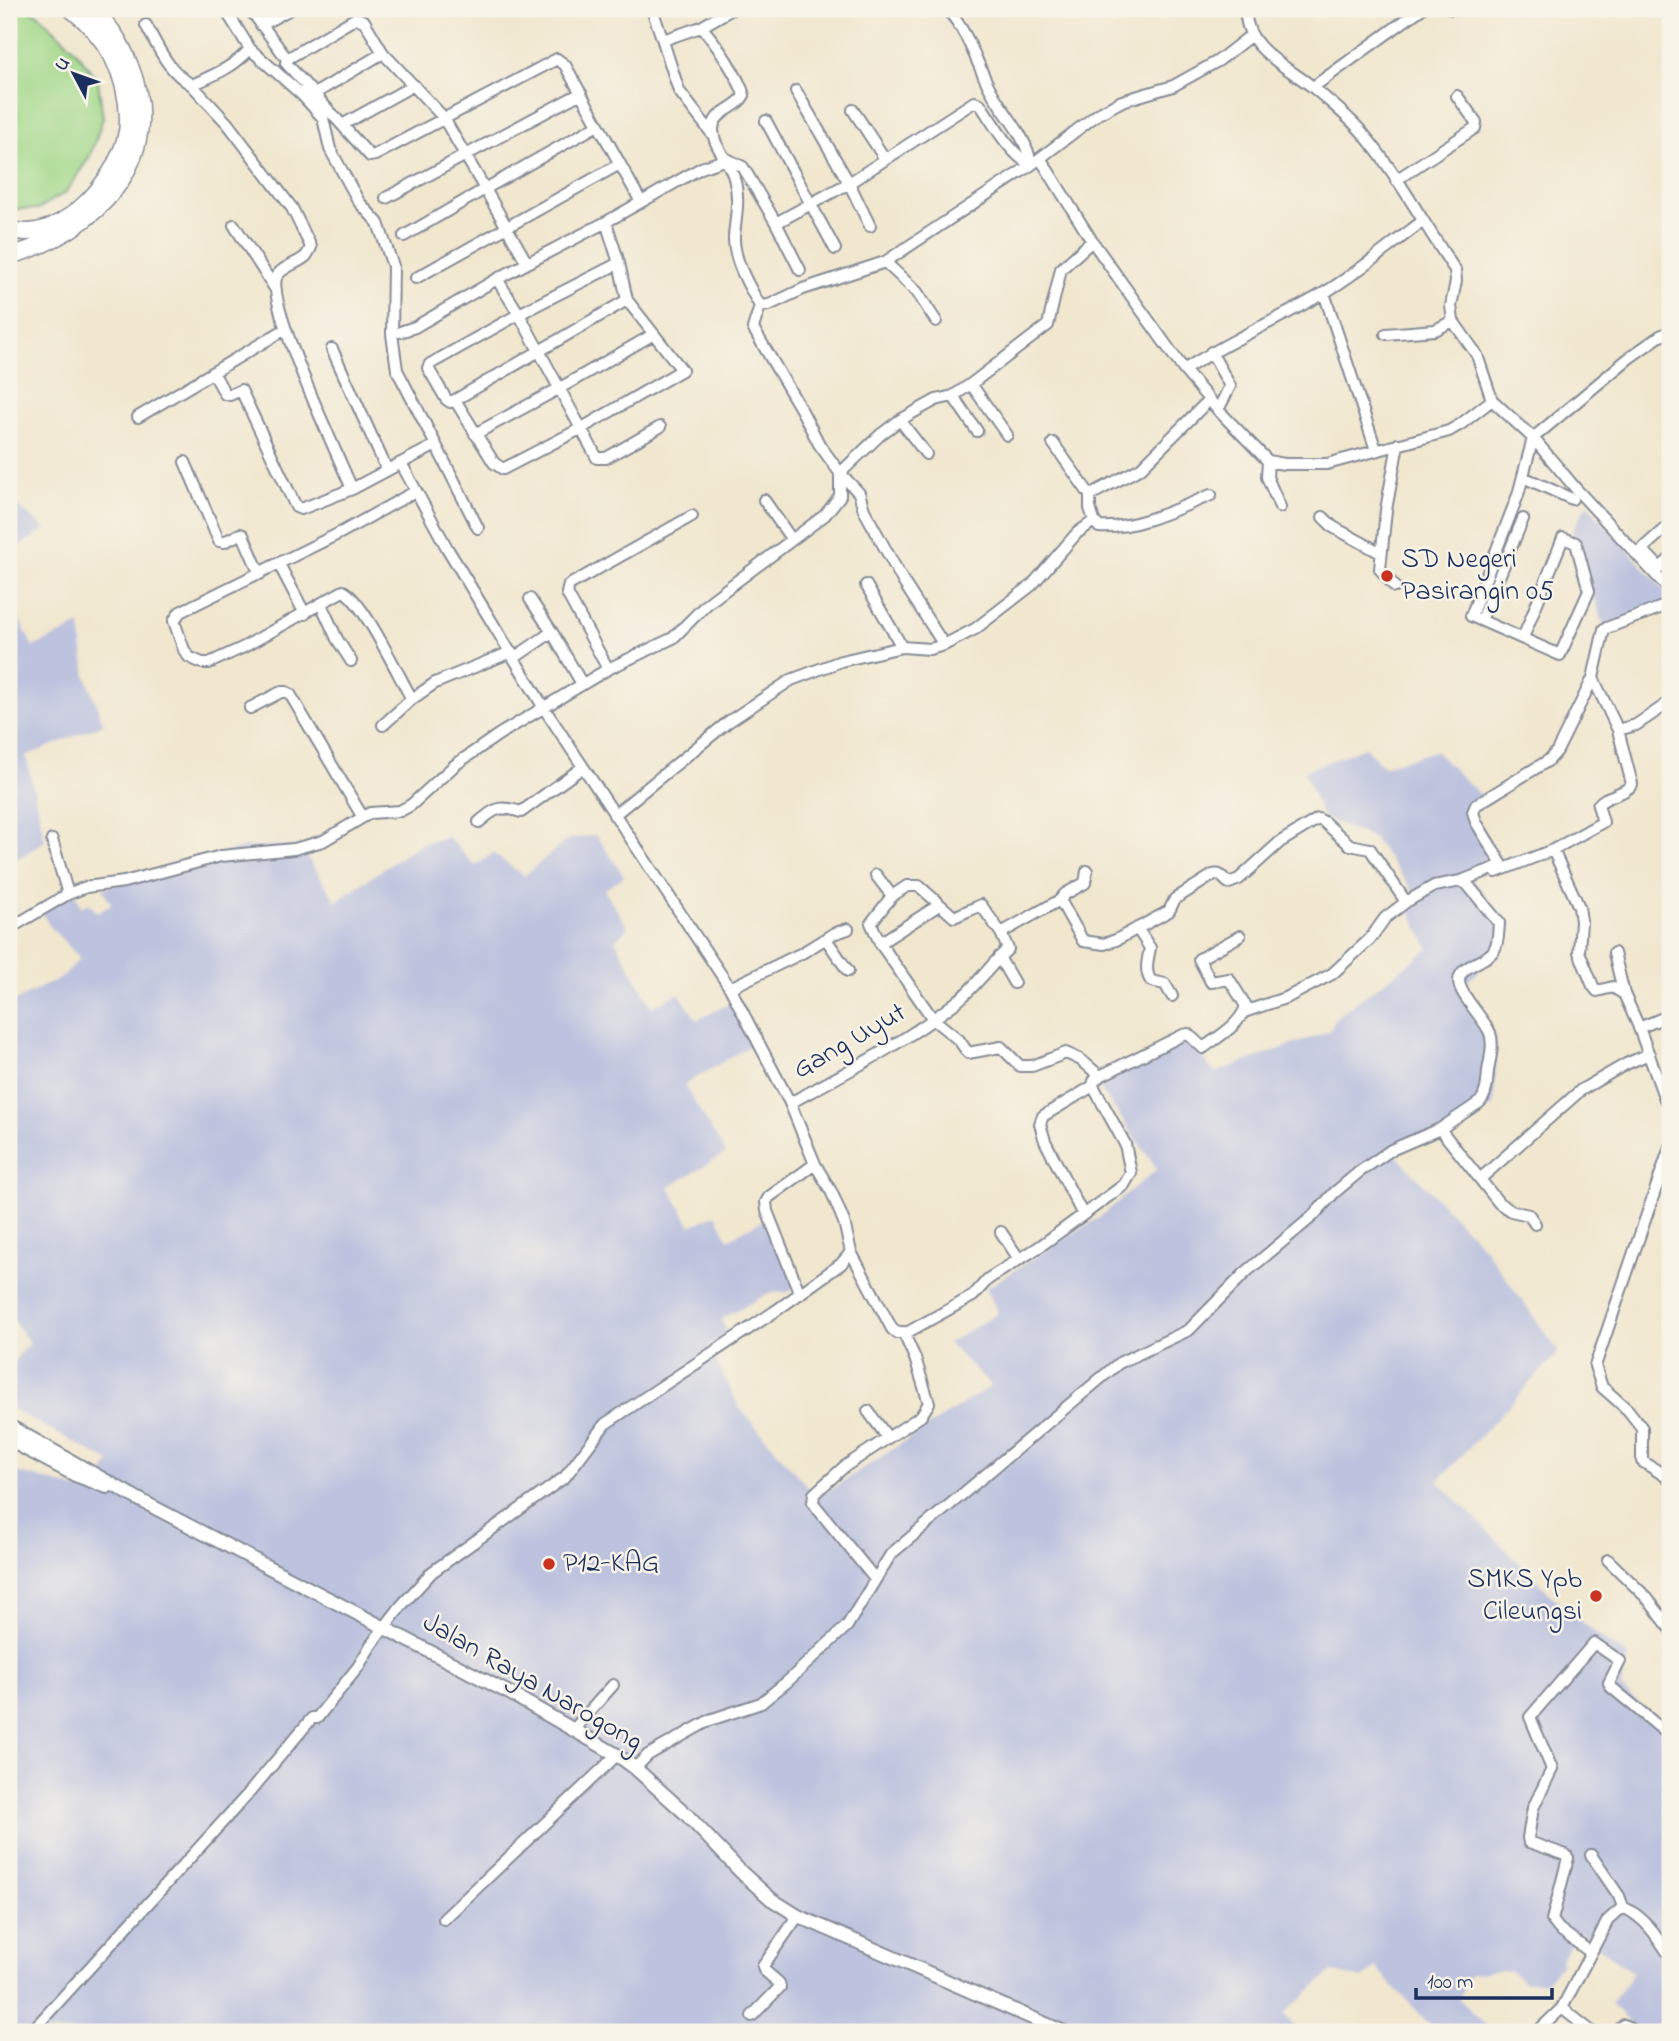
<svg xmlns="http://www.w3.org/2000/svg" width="1679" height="2041" font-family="'Indie Flower',sans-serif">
<rect width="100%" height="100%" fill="#f7f3e8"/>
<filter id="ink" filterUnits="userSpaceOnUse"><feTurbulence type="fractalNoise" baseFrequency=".0143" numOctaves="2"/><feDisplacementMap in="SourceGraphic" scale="14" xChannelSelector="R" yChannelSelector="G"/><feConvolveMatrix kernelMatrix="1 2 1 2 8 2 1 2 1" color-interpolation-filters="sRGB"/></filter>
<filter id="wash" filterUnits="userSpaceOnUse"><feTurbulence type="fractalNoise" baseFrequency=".00686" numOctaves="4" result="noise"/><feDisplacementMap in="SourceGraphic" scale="28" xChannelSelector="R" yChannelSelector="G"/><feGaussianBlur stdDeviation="1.57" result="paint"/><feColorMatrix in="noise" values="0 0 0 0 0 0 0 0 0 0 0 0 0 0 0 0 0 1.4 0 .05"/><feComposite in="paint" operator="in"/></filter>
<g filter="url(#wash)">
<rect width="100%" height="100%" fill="#f1e7cf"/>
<path fill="#bdc3de" d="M9 499 46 529 9 552Z
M1587 504 1670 597V603L1604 627 1572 532Z
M9 598 33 647 80 625 86 676 104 724 26 756 45 841 9 864Z
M1365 747 1383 766 1435 751 1483 798 1467 814 1496 863 1472 879 1512 926 1500 954 1465 983 1497 1040 1494 1106 1460 1126 1394 1153 1486 1250 1559 1352 1438 1481 1552 1596 1606 1642 1629 1656 1621 1688 1670 1730V2032H1639L1610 2004 1633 1973 1578 1932 1561 1960 1563 1963 1548 1979 1542 1982H1524L1511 1971 1500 1970 1470 1974 1459 1999 1492 2031 1489 2032H1437L1376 1968 1362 1979 1331 1972 1284 2014 1299 2032H9V1470L92 1493 110 1462 9 1407V1366L29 1343 9 1314V1004L64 976 80 958 50 927 41 911 74 889 81 907 88 903 98 913 111 904 103 889 144 874 245 847 300 846 336 901 420 844 448 837 475 866 493 853 524 876 568 839 596 835 624 876 604 890 628 928 615 940 652 1007 679 993 697 1020 733 1002 756 1042 684 1085 726 1153 669 1187 691 1226 716 1214 728 1239 766 1219 796 1284 789 1292 769 1293 721 1319 727 1334 708 1345 739 1407 817 1498 991 1386 948 1343 998 1313 986 1288 1100 1217 1157 1169 1098 1085 1191 1040 1214 1073 1330 1031 1336 1017 1429 949 1408 907 1417 896 1373 838 1322 817 1304 771Z"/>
<path fill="#a2d889" stroke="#5e8474" stroke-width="2" d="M9 9H26L38 14 74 49 98 81 103 118 90 156 66 192 38 209H9Z"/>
</g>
<g filter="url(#ink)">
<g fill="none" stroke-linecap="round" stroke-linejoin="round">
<defs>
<path id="minor" d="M225 9 250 49C234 67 214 75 192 85L228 124 292 208 311 247C310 250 308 253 306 256 298 264 280 267 276 278 268 308 337 453 352 489
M250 9 287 59
M1246 9C1243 49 1289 67 1315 89 1332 104 1352 119 1366 137 1399 177 1425 226 1455 270L1456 281 1451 306 1453 321 1477 355 1492 400 1533 438 1577 490 1670 590
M1451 9H1454
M146 25C159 49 168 71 192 85
M261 25 290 9
M701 27 732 9
M662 38 679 91 713 135
M250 49 302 95 323 118 330 149 359 202 378 223 393 266 392 334 397 370 436 445 401 463
M1313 87 1421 9
M796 91 849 183 870 226
M314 94 383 53
M853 110 885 159
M766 121 835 249
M342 125 414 85
M1040 158 1092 241 1184 370 1218 410 1268 461 1284 464H1327L1449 431 1461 424 1492 400
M1396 180 1475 128 1476 122 1457 96
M386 198 581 93
M776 223 800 270
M234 225 276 290
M404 236 485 189 443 117 383 53 364 21 356 18 287 59 286 63 370 156 375 155 557 59 565 65 620 164
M885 262 917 292 936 321
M527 263 485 189 598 125
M619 263 519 314 597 458H606L660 427
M416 278 620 164 641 202
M497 279 519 314 430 364 428 368 446 399 450 402 455 400 494 463 503 469 582 428 682 370 627 300 619 263 606 222
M1324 293 1376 450
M760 306 769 305 803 289 885 262 1031 165C1027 134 1001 112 988 85 975 58 967 31 947 9
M400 332 415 327 497 279 606 222 701 168 727 159 743 167 776 223 849 183 974 102 980 104C994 124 1009 153 1031 165L1098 114 1122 101 1173 86 1218 61 1250 36
M1386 334 1435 330 1453 321
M332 349 387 470
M1211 352 1230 386 1218 410
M1184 370C1228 341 1276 321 1322 294 1357 274 1390 245 1423 221
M971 384 1007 435
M953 396 977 431
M455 400 627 300
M138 417 284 330
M900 420 926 454
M475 434 560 388 654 334
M1053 443 1090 495
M436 445 478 528
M1268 461 1267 477 1280 507
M185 462 219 541 224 542 240 534 243 535 260 574
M1523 477 1572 499
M764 500 792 540
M1323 517 1333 527 1381 553
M1094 521 1099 527C1134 530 1179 508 1211 495
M1670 524 1642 549 1660 568 1670 559
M279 564 305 614
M866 585 902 647
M1395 587 1380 569 1386 510 1398 444
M321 604 337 639 351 661
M1481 620 1523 519
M552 632 582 684
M1523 638 1563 538 1576 543 1589 591 1560 655 1471 616 1518 495 1533 438 1629 358 1660 336 1670 332
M944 645 904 583 864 510 859 493 840 473 880 435 900 420 936 400 953 396 971 384 1048 325 1061 269 1092 241
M514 658 552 632 530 599
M608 669 569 597 567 593 569 585 692 516
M412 699C399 677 363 600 343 591L244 647 209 663H202L189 657 184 650 174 621 180 612 342 532 416 491
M250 708 281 692H286L290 694 362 816
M383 725 412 699 435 683 511 652
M1618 730 1636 725 1670 702
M614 815 728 722 791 680 841 661 902 647 930 649 944 645 975 629 1032 585 1077 533 1094 521 1090 508V495L1141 468 1209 400
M479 822C496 808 499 805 521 812L583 767
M52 840 68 894
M1553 850 1579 907 1581 921 1579 952 1593 986 1597 991 1613 987 1624 994
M1496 872 1553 850 1603 822 1598 805C1606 794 1624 796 1632 784L1618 730 1593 678
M1060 900 1065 894 1085 883 1087 871
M939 905 880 943 933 1019 959 1040 968 1053 1001 1047 1020 1066H1032L1066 1053 1081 1060 1100 1076
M17 924 68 894 86 887 124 882 221 856 294 849 323 841 370 813 400 811 411 805 455 765 498 735 608 669 673 638 708 603 825 515 840 496V473L819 444 802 411 753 328 760 306C749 286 733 260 734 236 736 215 740 199 734 178 730 160 708 142 714 124 718 110 738 108 744 95 738 76 715 41 701 27L666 39 662 38 652 9
M1137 928 1150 948C1148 959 1144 971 1151 981L1165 984 1172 996
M1001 933 1060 900 1083 941 1104 944 1116 940 1169 911 1175 899 1213 875C1223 873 1222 879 1229 883L1239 879 1280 842 1318 819 1324 822 1350 845 1370 849 1406 902
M826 939 848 971
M880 943 871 923 892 896
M1614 953 1624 994 1638 1025 1665 1099 1670 1102
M999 957 1014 983
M730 988 802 953 833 934 848 929
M1244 1012 1288 997 1332 974 1370 939 1385 918 1406 902 1434 886 1461 881 1500 866 1501 863 1476 822 1473 812 1476 805 1549 760 1557 751 1593 678 1604 629 1670 604
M1639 1028 1670 1015
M790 1103C847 1072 904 1043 955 1003 976 987 989 966 1008 949L1001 933 981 905 954 917 919 886H907L892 896 876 875
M1440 1129 1499 1203 1511 1211 1529 1215 1535 1224
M1670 1147 1595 1366 1602 1387 1628 1410 1642 1428V1461L1670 1479
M1480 1179 1581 1090 1626 1064 1649 1054
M1083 1215 1045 1141 1040 1124 1043 1116 1093 1086
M1001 1232 1019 1259
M851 1252 892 1329 897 1333 908 1332 973 1296 988 1279 1039 1247 1124 1185 1131 1173 1125 1144 1093 1086 1094 1081 1100 1076 1183 1035 1188 1034 1203 1048C1218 1037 1240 1025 1246 1006L1229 979 1211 982 1199 959 1240 936
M800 1294 767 1211 766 1202 769 1197 815 1164
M868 1411 888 1438
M1608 1560 1647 1598 1670 1628
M875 1579 813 1503 814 1494 844 1467 921 1416 929 1403 915 1358 903 1332
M574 1729 613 1685
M635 1768 648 1755 710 1720 761 1703 788 1681 847 1626 891 1554 1119 1363 1189 1330 1245 1273 1313 1216 1334 1193 1359 1172 1391 1150 1440 1129 1480 1102C1487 1094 1487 1082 1488 1071 1490 1059 1494 1045 1490 1033 1484 1018 1459 995 1459 981 1459 965 1487 962 1494 950 1499 942 1498 932 1499 923L1468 885 1461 881
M1591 1855 1619 1896 1623 1907
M444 1919 617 1755
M1590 1952 1559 1929 1552 1920 1568 1858 1566 1855 1529 1842 1528 1838 1533 1808 1552 1769 1530 1717 1594 1643 1620 1661 1609 1683 1611 1687 1670 1736
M1562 2008 1592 2032
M752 2016 780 1987 779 1983 764 1970 763 1966 798 1916
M31 2032 248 1794 312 1718H317L358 1667 371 1645 401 1606 432 1572 565 1477 605 1424 774 1312 841 1264 851 1252 844 1222 832 1193 815 1164 790 1103 730 988 544 708 447 548 401 463 352 489 301 509 296 507 241 390 230 395 225 394 213 372
M1537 2032 1562 2008 1608 1920 1623 1907C1646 1918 1657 1936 1670 1956
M1616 2032 1624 2025 1635 2032"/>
<path id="major" d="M9 1426 140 1500 513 1695 617 1755 635 1768 685 1813 741 1872 771 1899 798 1916 1064 2032
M9 1440 75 1475 107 1487"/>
<path id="highway" d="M9 229C63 248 129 169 128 119 127 73 106 36 71 9
M9 256C95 233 168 160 130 66 121 42 111 26 91 9"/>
</defs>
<use href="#minor" stroke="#868b96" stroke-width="14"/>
<use href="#major" stroke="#868b96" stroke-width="16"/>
<use href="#highway" stroke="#868b96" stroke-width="19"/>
<use href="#minor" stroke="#fff" stroke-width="10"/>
<use href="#major" stroke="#fff" stroke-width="12"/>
<use href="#highway" stroke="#fff" stroke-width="16"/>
</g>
</g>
<g fill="#c8321e" stroke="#f7f3e8" stroke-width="2.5">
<circle cx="1387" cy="576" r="7"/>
<circle cx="549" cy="1564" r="7"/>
<circle cx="1596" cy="1596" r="7"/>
</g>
<g text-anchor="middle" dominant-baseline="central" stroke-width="5" stroke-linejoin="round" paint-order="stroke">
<g font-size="28" fill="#1b2f5e" stroke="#f7f3e8" text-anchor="start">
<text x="1401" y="560">SD Negeri<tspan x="1401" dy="32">Pasirangin 05</tspan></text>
<text x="563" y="1564">P12-KAG</text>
<text x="1582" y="1580" text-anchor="end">SMKS Ypb<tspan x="1582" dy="32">Cileungsi</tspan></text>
</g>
<g font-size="28" fill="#1b2f5e" stroke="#f7f3e8">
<text transform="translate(850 1042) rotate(-30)">Gang Uyut</text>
<text transform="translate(532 1683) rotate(30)">Jalan Raya Narogong</text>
</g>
</g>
<rect width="1679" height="2041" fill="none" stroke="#f7f3e8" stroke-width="35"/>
<g transform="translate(74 74) rotate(311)" stroke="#f7f3e8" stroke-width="5" paint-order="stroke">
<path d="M0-5L12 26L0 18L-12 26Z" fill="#1b2f5e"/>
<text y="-10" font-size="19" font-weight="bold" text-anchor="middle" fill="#1b2f5e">U</text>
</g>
<path d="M1416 1988v10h136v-10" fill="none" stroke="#1b2f5e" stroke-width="3.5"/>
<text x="1427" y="1988" font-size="21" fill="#1b2f5e" stroke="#f7f3e8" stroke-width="5" paint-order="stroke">100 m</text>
</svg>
